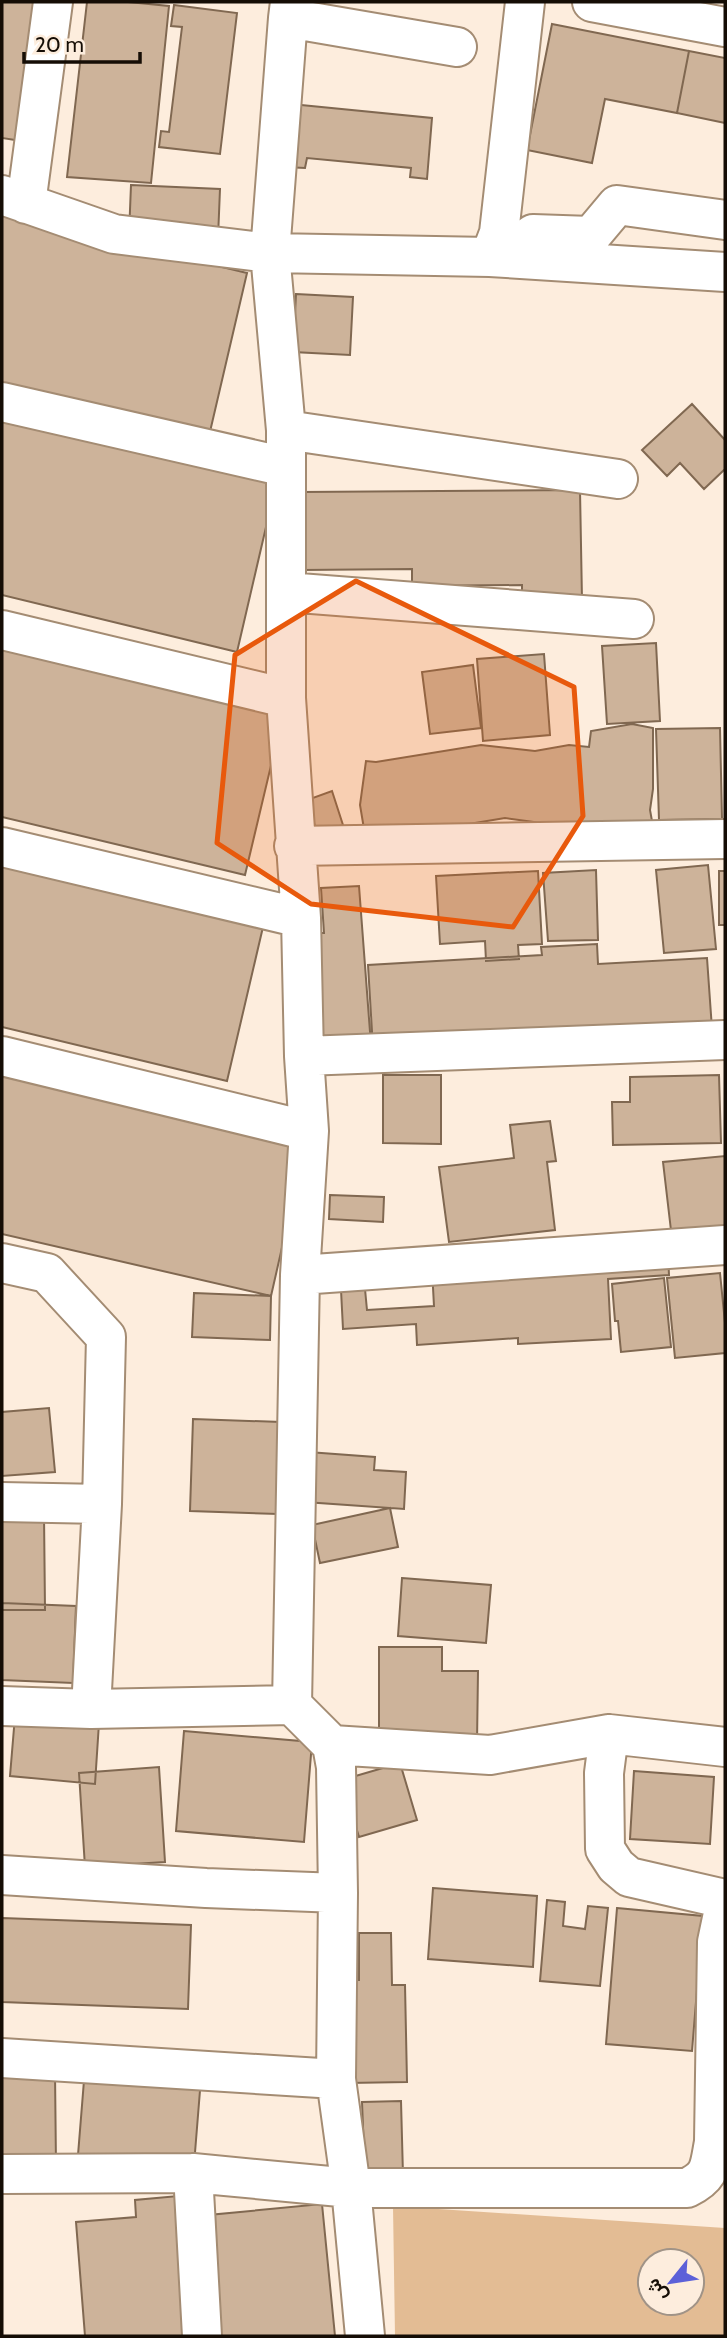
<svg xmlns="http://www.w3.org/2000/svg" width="727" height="2338" font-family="Cabin,Vazirmatn,sans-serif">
<rect width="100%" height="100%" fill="#fdeddd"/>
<path fill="#e3bc94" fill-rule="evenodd" d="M393 2206 725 2228V2336H395ZM650 2261H692V2303H650Z"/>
<path fill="#cdb39a" stroke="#806851" stroke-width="2" d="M2 2H47L28 142 2 138Z
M87 2H128L169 6 151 183 67 177Z
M174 5 237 13 220 154 159 147 161 131 169 132 182 27 171 26Z
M552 24 689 51 677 113 605 99 592 163 527 150Z
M689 51 725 58V123L677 113Z
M291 104 432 118 427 179 410 177 411 168 307 158 305 168 285 167Z
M131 185 220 189 218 238 129 235Z
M2 214 247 273 209 436 2 387Z
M296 294 353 297 350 355 293 352Z
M692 404 725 440V469L704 489 680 463 667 476 642 450Z
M2 419 276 484 237 652 2 595Z
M580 490 582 600 522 601V585L412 586V569L302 570 301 492Z
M656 643 660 721 607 724 602 646Z
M2 648 283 715 245 875 2 817Z
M544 654 550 735 483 741 477 659Z
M473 665 481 728 430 734 422 672Z
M632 724 653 728V789L650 810 654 832H608L505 818 366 841 360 805 366 761 376 762 481 745 535 751 569 745 589 747 591 731Z
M720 728 722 819 659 820 656 729Z
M332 791 343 825 317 833 307 800Z
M2 865 263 927 227 1081 2 1027Z
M708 865 716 949 664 953 656 870Z
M596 870 598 940 548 941 543 873Z
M538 871 542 944 518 945 519 959 486 961 485 941 440 944 436 876Z
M719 871H725V925H719Z
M359 886 371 1045 323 1049 314 933H324L321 888Z
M597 944 598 964 707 958 712 1029 373 1048 368 965 542 955 541 947Z
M2 1073 306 1142 271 1296 2 1234Z
M383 1075H441V1144L383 1143Z
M719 1075 721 1143 613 1145 612 1102H630V1077Z
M550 1121 556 1161 547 1162 555 1230 449 1242 439 1167 514 1158 510 1125Z
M725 1156V1233L672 1239 663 1162Z
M330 1195 384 1197 383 1222 329 1219Z
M668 1254 669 1275 608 1279 611 1339 518 1344V1338L417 1345 416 1324 343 1329 341 1290 365 1289 367 1310 434 1306 432 1269Z
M720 1273 725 1323V1353L675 1358 667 1278Z
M664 1278 671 1347 621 1352 618 1321H615L612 1284Z
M194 1293 271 1296 270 1340 192 1337Z
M49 1408 55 1472 2 1476V1412Z
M193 1419 281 1422 278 1514 190 1511Z
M308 1452 375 1457 374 1470 406 1472 404 1509 305 1502Z
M390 1508 398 1547 320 1563 312 1525Z
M2 1514H44L45 1610H2Z
M402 1578 491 1585 486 1643 398 1636Z
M2 1603 76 1606 73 1683 2 1680Z
M379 1647H442V1671H478L477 1743 379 1742Z
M15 1716 99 1723 95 1784 10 1776Z
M184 1731 312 1742 304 1842 176 1831Z
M400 1763 417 1820 359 1837 342 1780Z
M159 1767 165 1862 85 1867 79 1773Z
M634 1771 714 1777 710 1844 630 1839Z
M433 1888 537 1896 533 1967 428 1959Z
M547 1900 565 1902 563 1926 585 1929 588 1906 608 1908 600 1986 540 1981Z
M617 1908 703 1916 692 2051 606 2044Z
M2 1918 191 1925 188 2009 2 2002Z
M359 1933H391L392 1985H405L407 2082 348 2083 346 1980H359Z
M85 2068 201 2078 194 2165 78 2155Z
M2 2072H55L56 2166 2 2167Z
M401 2101 403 2175 365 2176 362 2102Z
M178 2196 189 2336H85L76 2222 136 2217 135 2200Z
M322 2204 335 2336H210L198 2216Z"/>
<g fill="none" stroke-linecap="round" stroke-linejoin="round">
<defs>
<path id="minor" d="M290 2 288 18 457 47
M592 2 725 27
M288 18 270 253 286 430V698L301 918 304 1056 309 1131 300 1275 292 1705
M2 195 114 234 270 253 490 257 725 272
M26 204 53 2
M533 234 591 236 617 205 725 220
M490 257 499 233 525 2
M2 402 286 467
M286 430 618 479
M286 592 634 619
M2 630 286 698
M294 846 725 839
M2 847 301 918
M2 1056 309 1131
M304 1056 725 1040
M2 1263 47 1273 106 1337 102 1504 91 1709 292 1705 332 1745 336 1767 338 1893 336 2079 351 2188 365 2336
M300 1275 725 1245
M2 1502 102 1504
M2 1706 91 1709
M609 1734 604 1773 605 1849 616 1866 629 1877 725 1899
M332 1745 490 1755 609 1734 725 1747
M2 1875 206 1888 338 1893
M2 2058 336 2079
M193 2173 202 2336
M2 2174 193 2173 351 2188H687C711 2176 709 2168 714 2142L717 1942 725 1904"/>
</defs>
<use href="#minor" stroke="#a48c73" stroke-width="42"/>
<use href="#minor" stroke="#fff" stroke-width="38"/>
</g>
<path fill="#e8590c" fill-opacity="0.2" stroke="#e8590c" stroke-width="5" stroke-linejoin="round" d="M356 581 574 687 583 816 513 927 311 904 217 843 235 655Z"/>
<rect width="727" height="2338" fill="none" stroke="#150d05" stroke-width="7"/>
<g transform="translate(671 2282) rotate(240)"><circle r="33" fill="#fdeddd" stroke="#a09387" stroke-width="2"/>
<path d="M0-5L12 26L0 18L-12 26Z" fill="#5c60d8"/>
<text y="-10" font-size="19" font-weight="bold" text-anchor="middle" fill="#150d05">ش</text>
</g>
<path d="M24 52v10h116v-10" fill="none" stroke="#150d05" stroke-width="3.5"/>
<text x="35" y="52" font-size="21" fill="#150d05" stroke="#fdeddd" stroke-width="5" paint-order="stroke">20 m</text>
</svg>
